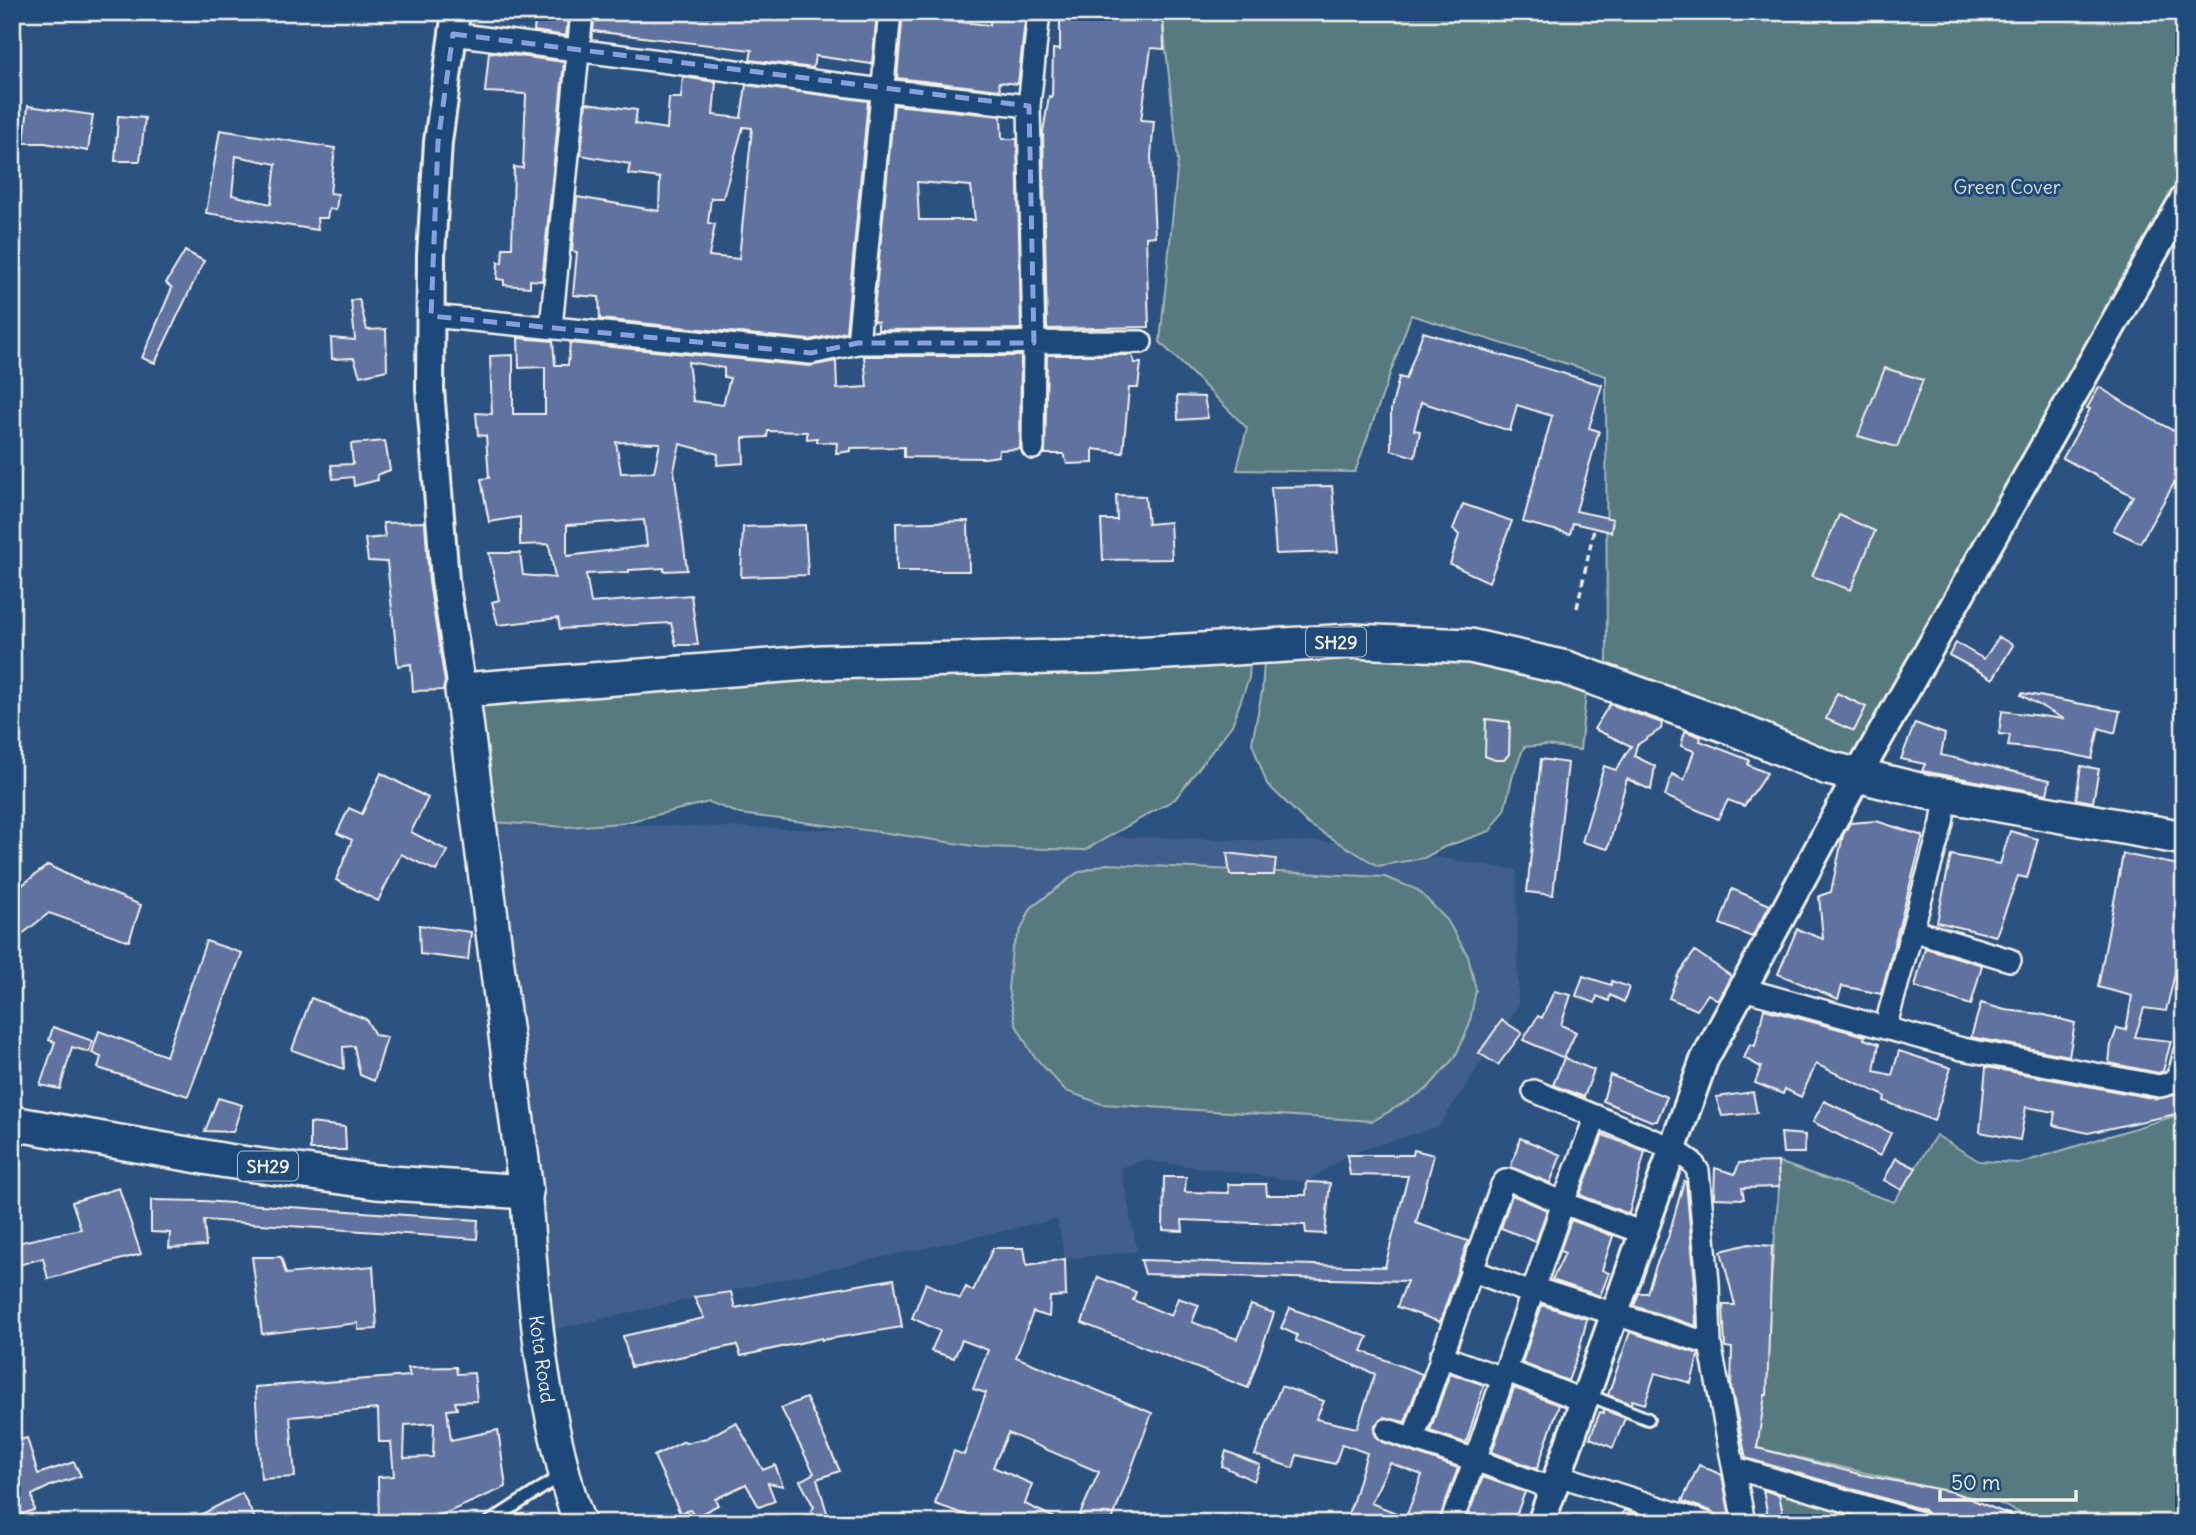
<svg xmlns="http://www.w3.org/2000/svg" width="2196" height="1535" font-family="Delius,sans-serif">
<rect width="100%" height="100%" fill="#2c5282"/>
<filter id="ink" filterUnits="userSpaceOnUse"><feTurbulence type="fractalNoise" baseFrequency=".0143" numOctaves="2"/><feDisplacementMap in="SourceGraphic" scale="14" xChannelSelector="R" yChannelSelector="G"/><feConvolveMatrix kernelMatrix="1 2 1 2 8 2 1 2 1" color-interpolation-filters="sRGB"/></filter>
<g filter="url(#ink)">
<path fill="#405f8d" d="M479 821 1336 842 1517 870 1518 1006 1439 1126 1347 1155 1307 1182 1144 1160 1121 1168 1137 1251 1065 1259 1057 1219 542 1332Z"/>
<path fill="#577a7f" stroke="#a6b6b4" stroke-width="2" d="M1162 12H2184V199L1858 775 1607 682 1606 376 1411 315 1355 472 1237 470 1247 428 1160 342 1178 161Z
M1352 641 1588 675 1580 750 1546 745 1524 747 1513 775 1504 811 1490 831 1444 847 1424 858 1378 866 1308 824 1267 784 1252 743 1262 692 1265 646Z
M1251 647 1249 678 1232 725 1175 799 1085 850 980 847 895 834 740 814 709 802 623 823 567 827 479 821 462 690Z
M1106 864 1385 877 1418 890 1447 920 1468 956 1476 990 1469 1026 1455 1057 1427 1089 1373 1121 1102 1104 1066 1091 1033 1055 1016 1025 1008 989 1012 949 1031 908 1077 873Z
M2184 1113V1523H2043L1998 1503 1757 1448 1779 1187 1778 1162 1894 1202 1936 1135 1979 1161 2021 1163Z
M1778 1491 1840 1512 1837 1523H1785Z"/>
<path fill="#6172a0" stroke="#f4f1e8" stroke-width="2" fill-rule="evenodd" d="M536 12H569L566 36 534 31Z
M595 12H877L872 64 815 56 813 68 750 60 752 50 593 31Z
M903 12H951L950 21 990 25 991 12H1026L1018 84 999 82 1000 90 897 78Z
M1060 12 1115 20 1163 17 1164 49 1151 48 1141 120 1154 121 1151 156 1155 236 1146 237 1149 327 1047 329 1043 132 1049 96 1052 97 1053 49 1060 50Z
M489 52 564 62 542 281 530 280V287L504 285V280L497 279 498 262 502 263 503 248H512L514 167 523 168 526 94 485 92Z
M683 77 716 82 713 115 741 118 746 85 868 101 846 332 810 340 600 319 599 297 573 295 577 252 572 251 577 197 659 211 660 178 628 174 630 164 581 155 586 103 637 110 635 124 667 129 669 98H681ZM743 127 752 128 739 259 709 256 715 224 708 223 711 198H723Z
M894 105 1001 116 1002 139H1017L1021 329 878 330V322L873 321ZM917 182 971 186 975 220H919Z
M28 106 93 115 88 151 45 143H24Z
M118 116 145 118 140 161H115Z
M220 130 335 148 330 193 338 194 336 210 329 209 327 218H317L318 230 206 213ZM236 156 276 164 271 204 232 195Z
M185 251 204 261 155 363 142 358 172 288 166 283Z
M359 299 367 330 386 329 387 370 360 376 354 358 332 359 331 338 355 340 351 300Z
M1423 332 1602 385 1589 428 1599 431 1576 511 1613 519 1611 532 1573 523 1570 534 1523 522 1552 416 1517 405 1510 431 1421 402 1414 430 1420 431 1415 457 1391 450V410L1399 377 1406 379Z
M518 338 553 341 555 365H568L570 343 810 366 836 361 837 389 867 387 864 356H1021L1020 449 999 450 998 456 985 458 904 457V447L851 448V451L836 453 837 443 817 442V438L807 439V432L768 431 767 437 743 438 744 463 717 465 718 454 680 444 674 470 687 570 664 571V568L629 570V572L586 574 591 603 691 595 698 645H676L671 623 560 629 558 618 498 625 492 602 499 600 489 553H520L523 575 555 578 549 544 520 545V517L489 522 481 479 489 478 486 436 478 435 476 413 492 414 490 356 513 355V414H545V367L519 368ZM688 362 724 368V377L730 378 723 405 693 401ZM616 442 660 443 654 472 621 473ZM644 520 647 546 567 556V525Z
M1047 355H1132L1135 363H1141L1138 388H1129L1123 453 1093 449V463L1067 464 1064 454H1045Z
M1885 368 1923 380 1897 447 1858 436Z
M2099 387 2151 419 2184 436V466L2140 543 2113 530 2133 496 2063 458 2090 409 2087 408Z
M1177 396 1204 397 1208 418 1178 420Z
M385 441 390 470 377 475 378 480 354 486 353 477 333 479 331 465 353 464 351 444Z
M1332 486 1338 552 1276 554 1271 487Z
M1116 495 1145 496 1148 524 1170 522 1172 559 1103 560 1101 520H1117Z
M1463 504 1512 521 1489 582 1450 564 1459 535 1453 529Z
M1839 515 1875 531 1851 590 1812 576Z
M968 521 969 571H897L896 523Z
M425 522 429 582 445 682 443 690 413 691 411 664 398 666 387 562 368 561 365 539 385 537 383 523Z
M805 525 808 575 741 577 743 527Z
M1999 637 2013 645 1993 679 1949 655 1956 643 1984 659Z
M1837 693 1866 707 1854 731 1826 719Z
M2022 693 2120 711 2115 733 2099 728 2092 759 2063 752 2008 746 2010 735 1999 734 2002 711 2064 719 2021 695Z
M1610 704 1662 723 1661 729 1637 745 1634 756 1655 766 1651 790 1627 779 1608 849 1582 842 1604 766 1616 770 1631 746 1594 729Z
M1486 719 1510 722 1509 754 1504 760H1495L1485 756Z
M1915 723 1945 734 1941 755 2050 780 2047 794 1922 771 1925 764 1901 759Z
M1685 731 1701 737 1700 741 1749 760 1748 765 1767 773 1744 806 1728 800 1718 819 1665 796 1672 774 1684 780 1694 751 1681 746Z
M1541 759 1568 763 1553 895 1527 892Z
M2081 766 2099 769 2093 802 2076 799Z
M381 773 428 798 411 832 448 851 436 871 401 854 378 901 336 880 352 840 337 833 349 808 362 814Z
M1876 821 1923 836 1881 994 1842 986 1838 999 1778 974 1797 929 1823 939 1819 896 1831 892 1843 835 1850 823Z
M2010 831 2038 839 2027 878 2018 876 1996 936 1937 922 1951 855 2000 864Z
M1227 853 1276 859 1274 875H1230Z
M2123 854 2184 866V937L2166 1011 2144 1008 2135 1037 2171 1041 2163 1071 2159 1073 2109 1063 2111 1045 2117 1028 2126 1030 2132 996 2098 987Z
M48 865 74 878 141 905 129 941 49 913 12 942V893Z
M1732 889 1770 905 1752 937 1720 924Z
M419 925 471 932 468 960 420 954Z
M206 941 242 953 188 1096 98 1068 101 1057 92 1053 99 1031 166 1056Z
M1925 948 1982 965 1971 1005 1915 987Z
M1695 951 1731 976 1718 1000 1708 994 1697 1010 1669 998 1678 975Z
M1583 976 1611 985 1612 981 1629 987 1624 1002 1610 995 1609 1001 1597 996 1595 1003 1576 996Z
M1554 991 1571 995 1561 1025 1576 1032 1564 1058 1523 1040 1538 1016 1542 1018Z
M311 998 366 1019 375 1035 387 1037 374 1081 360 1075 354 1046 343 1047 344 1069 292 1050Z
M1981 1003 2005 1010 2041 1014 2075 1023 2069 1056 1971 1037Z
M1764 1009 1865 1036 1864 1039 1879 1044 1874 1071 1892 1075 1899 1051 1951 1068 1934 1121 1884 1101 1885 1096 1816 1064 1801 1097 1785 1089 1783 1094 1755 1083 1761 1067 1744 1058 1750 1044 1755 1046Z
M1502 1020 1522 1033 1498 1065 1479 1053Z
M53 1027 93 1041 89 1052 72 1047 60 1089 40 1085 55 1042 49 1040Z
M1564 1058 1594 1070 1584 1097 1553 1085Z
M1986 1067 2157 1099 2184 1093 2181 1113 2088 1133 2053 1125 2055 1112 2026 1107 2020 1140 1980 1132Z
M1610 1075 1667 1097 1657 1121H1651L1603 1101Z
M1753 1092 1757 1113 1722 1116 1716 1097Z
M218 1098 242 1105 233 1132 205 1131Z
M1824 1101 1891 1133 1880 1156 1813 1122Z
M310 1123 345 1127 346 1150H310Z
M1781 1133 1805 1135 1804 1153H1783Z
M1603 1135 1645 1151 1629 1214 1580 1195Z
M1520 1138 1561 1155 1550 1183 1511 1167Z
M1414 1150 1434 1155 1416 1223 1468 1241 1440 1322 1397 1307 1407 1281 1145 1274 1141 1260 1385 1267 1408 1176 1350 1175 1347 1155H1413Z
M1896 1158 1916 1168 1902 1190 1884 1180Z
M1778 1162 1779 1187 1742 1188 1744 1199 1714 1198 1715 1168 1735 1174 1739 1163Z
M1164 1177H1186L1185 1192 1229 1193 1228 1184H1266L1267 1195H1306L1307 1182 1330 1183 1325 1234 1306 1233 1305 1225 1182 1220 1183 1231 1163 1230Z
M1684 1181 1686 1182 1695 1283 1693 1294 1695 1295 1696 1326 1634 1306 1639 1293H1647L1656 1265 1668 1238Z
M119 1188 141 1254 48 1279 43 1258 12 1267V1244L81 1229 72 1202Z
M1512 1195 1547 1210 1536 1242 1501 1228Z
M151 1200 203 1201 478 1220 477 1239 204 1220 206 1246 169 1248 170 1233 151 1232Z
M1571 1220 1613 1236 1602 1270 1609 1273 1600 1296 1552 1280 1565 1253 1560 1251Z
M1749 1244 1772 1246 1767 1395H1765L1757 1448 1863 1475 1953 1492 2030 1523H1953L1932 1519 1924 1510 1746 1458 1731 1387 1732 1348 1725 1347 1723 1305H1735L1721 1251Z
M993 1248H1024L1027 1265 1065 1259 1066 1296 1050 1297 1049 1317 1033 1312 1016 1357 1152 1413 1111 1523H1076L1099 1472 1008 1433 993 1467 1032 1484 1025 1504 1066 1523H989L935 1504 954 1451 964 1455 986 1393 973 1389 988 1350 962 1340 954 1358 931 1351 940 1331 912 1318 926 1283 960 1299 966 1287 973 1291Z
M252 1257H281L286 1274 373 1266 377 1329 358 1330V1323L262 1334Z
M1098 1277 1136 1292 1133 1300 1171 1316 1178 1298 1199 1305 1192 1322 1237 1339 1251 1305 1274 1313 1248 1388 1082 1323Z
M894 1279 902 1327 822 1340V1338L741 1356 737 1345 631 1367 623 1336 704 1318 694 1297 731 1292 735 1308 801 1295Z
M1542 1305 1587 1319 1579 1351 1568 1381 1522 1363Z
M1290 1308 1368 1337 1362 1351 1422 1374 1405 1422 1384 1417 1375 1425 1374 1432 1377 1438 1383 1442 1458 1468 1438 1523H1344L1352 1504 1367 1453 1342 1444 1335 1464 1297 1455 1293 1468 1255 1455 1281 1386 1324 1401 1316 1419 1357 1428 1375 1374 1296 1341 1297 1335 1281 1328ZM1390 1463 1422 1475 1406 1517 1371 1503Z
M1630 1332 1699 1354 1691 1383 1655 1373 1645 1404 1632 1400 1631 1404 1608 1395Z
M456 1367 457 1374 474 1373 477 1401 455 1402 457 1409 447 1410 451 1440 498 1430 506 1487 423 1523H379L378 1477 394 1476 391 1442H379L378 1409 290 1417 295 1477 261 1479 255 1387 410 1376 408 1368ZM434 1423 433 1457 404 1458 405 1425Z
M1450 1373 1484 1385 1466 1443 1430 1431Z
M1514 1388 1559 1405 1537 1469 1492 1452Z
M806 1398 840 1471 817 1479 830 1523H820L811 1511 814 1507 800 1481 814 1473 781 1408Z
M1604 1410 1625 1418 1613 1448 1590 1438 1600 1412 1603 1413Z
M736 1422 763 1470 775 1465 783 1486 768 1483 775 1501 759 1507 746 1484 715 1499 718 1505 695 1517 690 1510 680 1513 654 1456 684 1441 685 1443 707 1438Z
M27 1438 38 1474 74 1462 81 1476 52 1485 32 1495 34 1510 19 1515 12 1485V1442Z
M1226 1451 1260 1465 1254 1481 1222 1466Z
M1699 1465 1722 1475 1731 1523H1719L1716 1515 1711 1511 1682 1501Z
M1483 1477 1525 1492 1513 1523H1465Z
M1763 1490 1779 1495 1785 1523H1769Z
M242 1493 257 1523H185Z
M1624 1510 1663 1523H1620Z
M1840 1513 1873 1523H1837Z"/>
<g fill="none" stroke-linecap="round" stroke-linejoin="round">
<defs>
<path id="service" d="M1586 1394 1648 1419
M488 1523 562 1475"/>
<path id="minor" d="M453 34 882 90 1029 106
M431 316 811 353 858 343 1141 342
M551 327 582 12
M858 343 890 12
M1033 448 1034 343 1029 106 1039 12
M1912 930 2010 960
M1743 989 1962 1049 2159 1086C2178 1084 2181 1071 2184 1054
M1885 1028 1942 823 1946 795
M1534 1091 1672 1148 1692 1162 1698 1171 1708 1282 1710 1344
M1471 1270 1531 1293
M1533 1288 1710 1344 1744 1523
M1441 1356 1502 1378
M1505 1370 1584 1401
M1387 1430 1475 1460 1451 1523
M1413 1439 1502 1185 1505 1181 1510 1180 1563 1203 1596 1116
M1735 1468 1920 1523
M1558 1475 1706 1523
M1553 1489 1475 1460 1563 1203 1643 1233"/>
<path id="tertiary" d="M456 12 438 142 431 255 430 389 445 580 462 690
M1541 1523 1704 1060 1858 775 2184 199"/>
<path id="secondary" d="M526 1192C532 1279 538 1367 559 1451 565 1476 570 1500 580 1523"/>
<path id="primary" d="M12 1123 227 1161 376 1182 526 1192 462 690 822 662 1101 656 1352 641 1470 646 1566 668 1728 726 1828 768 1923 791 2184 838"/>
</defs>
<use href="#service" stroke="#f4f1e8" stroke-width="16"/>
<use href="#minor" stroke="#f4f1e8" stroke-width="26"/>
<use href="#tertiary" stroke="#f4f1e8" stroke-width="32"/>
<use href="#secondary" stroke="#f4f1e8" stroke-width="35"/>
<use href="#primary" stroke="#f4f1e8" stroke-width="38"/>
<path stroke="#f4f1e8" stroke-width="3.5" stroke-dasharray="7 5" stroke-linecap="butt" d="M1577 608 1594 529"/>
<use href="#service" stroke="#1f4a7a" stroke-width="10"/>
<use href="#minor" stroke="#1f4a7a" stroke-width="21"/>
<use href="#tertiary" stroke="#1f4a7a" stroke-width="26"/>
<use href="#secondary" stroke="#1f4a7a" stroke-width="30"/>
<use href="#primary" stroke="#1f4a7a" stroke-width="33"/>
</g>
</g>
<path fill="none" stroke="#88a0e0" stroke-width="5" stroke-dasharray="14 9" stroke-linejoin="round" d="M453 34 1029 106 1034 343H858L811 353 431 316 438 142Z"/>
<g text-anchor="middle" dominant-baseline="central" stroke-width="6" stroke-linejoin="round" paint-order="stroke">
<g fill="#1f4a7a" stroke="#b4bfc7" stroke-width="2">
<rect x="1306" y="627.5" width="60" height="29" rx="5"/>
<rect x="238" y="1151.5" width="60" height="29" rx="5"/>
</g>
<g font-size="18" font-weight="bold" fill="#f4f1e8">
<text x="1336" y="642">SH29</text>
<text x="268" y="1166">SH29</text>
</g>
<g font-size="19" fill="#dcdfd8" stroke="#1f4a7a">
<text x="2007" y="187">Green Cover</text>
</g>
<g font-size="19" fill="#f4f1e8" stroke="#1f4a7a">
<text transform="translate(542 1359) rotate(82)">Kota Road</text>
</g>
</g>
<rect width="2196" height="1535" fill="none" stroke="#1f4a7a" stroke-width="42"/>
<rect x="21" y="21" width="2154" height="1493" fill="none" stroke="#f4f1e8" stroke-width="2.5" filter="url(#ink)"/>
<path d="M1940 1490v10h136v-10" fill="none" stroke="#f4f1e8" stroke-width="3.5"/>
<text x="1951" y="1490" font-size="21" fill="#f4f1e8" stroke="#1f4a7a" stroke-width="5" paint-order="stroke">50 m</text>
</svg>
